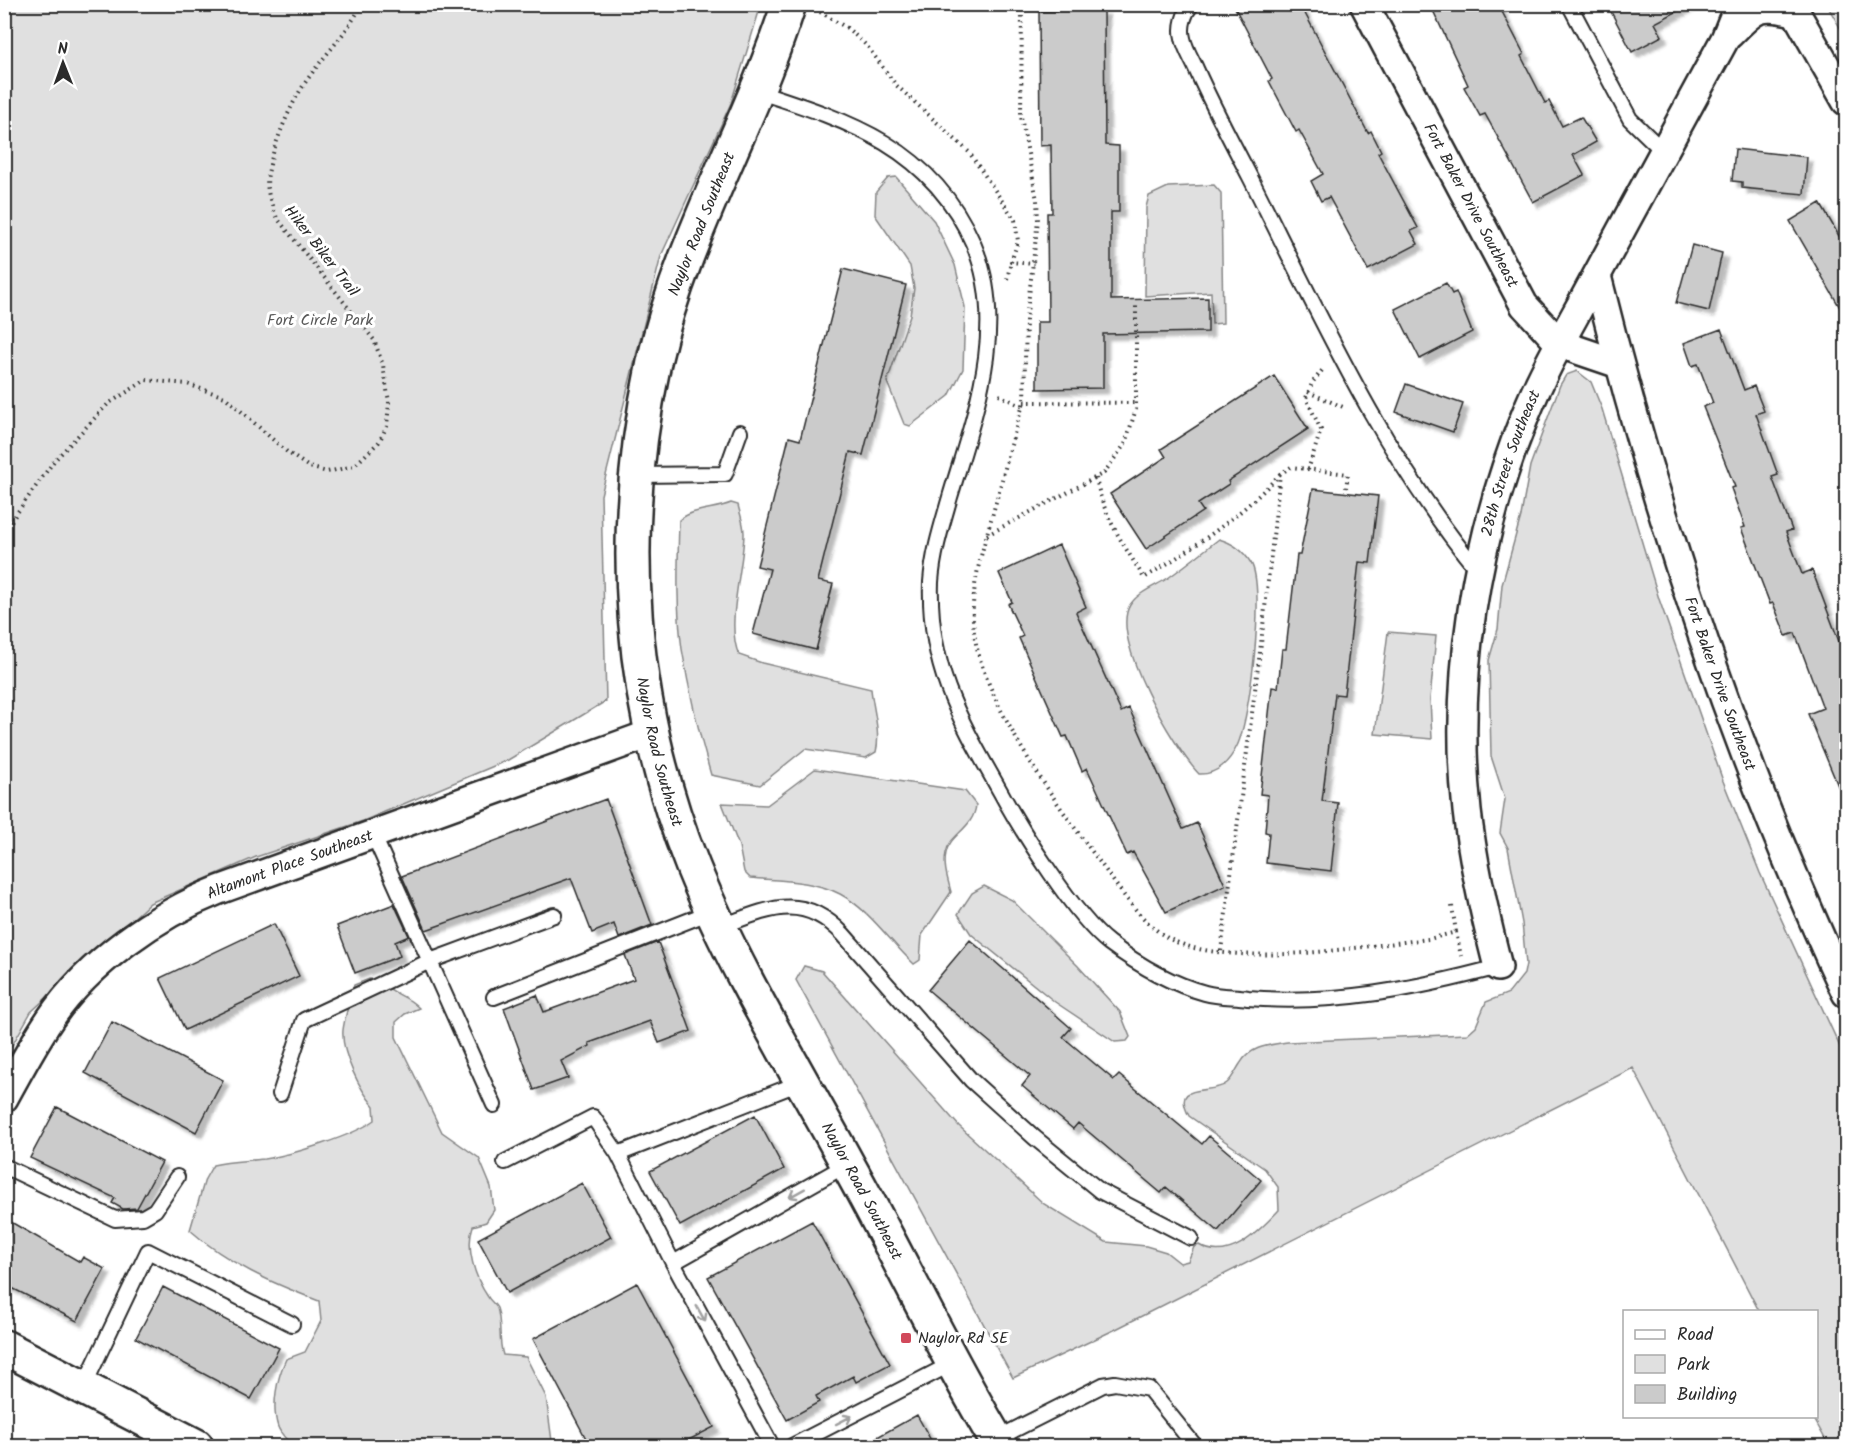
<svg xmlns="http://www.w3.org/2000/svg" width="1851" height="1451" font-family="Kalam,sans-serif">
<defs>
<filter id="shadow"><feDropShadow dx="5.5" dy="5.5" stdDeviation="1.5" flood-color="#0004"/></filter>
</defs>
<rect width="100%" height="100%" fill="#fff"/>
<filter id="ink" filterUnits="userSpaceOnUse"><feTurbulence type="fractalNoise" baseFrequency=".0167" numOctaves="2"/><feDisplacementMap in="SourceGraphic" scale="12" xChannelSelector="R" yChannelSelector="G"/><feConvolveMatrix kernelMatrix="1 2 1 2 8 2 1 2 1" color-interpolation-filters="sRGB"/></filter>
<g filter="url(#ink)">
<path fill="#e0e0e0" stroke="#868686" stroke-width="1.5" d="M4 5H761L731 103 661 256 601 495 606 701 508 760 363 821 256 857 150 903 31 1012 5 1058Z
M1827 5H1846V38Z
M896 177 934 221 955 265 965 307 963 369 949 396 910 426 904 424 887 382 910 315 914 288 910 266 875 215 876 192 888 178Z
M1214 185 1221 193 1223 323 1212 324 1211 292 1145 296 1146 207 1149 196 1168 187Z
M1577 371 1591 382 1602 409 1659 599 1723 781 1760 873 1846 1060V1446H1829L1813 1417 1816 1416V1312L1759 1311 1633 1068 1114 1330 1013 1378 796 980 804 966 822 971 959 1126 1044 1204 1106 1242 1146 1246 1166 1252 1180 1263 1188 1261 1194 1247 1199 1245C1229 1264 1260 1230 1279 1210L1278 1187 1265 1169 1189 1116C1170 1080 1212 1096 1227 1083 1232 1079 1236 1070 1240 1064 1250 1046 1269 1045 1288 1042L1467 1034 1476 1026 1486 1002 1509 993 1524 974 1526 964 1522 923 1508 848 1500 833 1505 799 1491 756 1489 660 1498 629 1502 585 1521 516 1530 466 1560 385 1566 375Z
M731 503 738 505C740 514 744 524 744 533 744 565 725 626 739 655L762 663 871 689C873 709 881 733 876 752L866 758 805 749 760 785 711 775C699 734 689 691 682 649 676 607 678 562 679 520 694 508 714 510 731 503Z
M1219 539C1233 543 1243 550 1251 563 1266 587 1250 720 1237 746 1230 761 1217 775 1199 774 1174 748 1109 638 1130 605 1138 592 1156 586 1168 578 1185 566 1202 552 1219 539Z
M1388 632 1436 636 1430 699 1432 739 1375 734Z
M815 769 965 791 976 805C974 828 949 835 946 853 943 866 948 880 951 892L922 935 920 960 914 964C890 942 870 910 840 894 813 880 780 881 750 878L744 872 739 846 722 803 767 805Z
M984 886 1012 900 1078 966 1120 1012 1130 1037 1127 1041 1115 1042 1055 1002 971 934 958 914 972 893Z
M369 979 382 981C395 997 404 993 419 1008L405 1014 396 1022V1037L442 1132 479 1158 491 1187 494 1210 486 1222 473 1226C465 1248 475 1278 488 1297 490 1301 495 1304 497 1308 502 1323 498 1340 503 1355L526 1357 546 1397 552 1441 565 1446H292C288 1441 280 1433 278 1427 271 1406 277 1378 286 1359L305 1352 321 1321 319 1301C272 1283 228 1264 190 1230L205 1179 213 1165C230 1161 247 1161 264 1159 292 1155 353 1136 375 1120L374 1106C360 1090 341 1053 343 1030 345 1015 350 1000 354 985Z"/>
<path fill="#cbcbcb" stroke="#2b2b2b" stroke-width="1.5" filter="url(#shadow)" d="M1233 4H1300L1368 133 1371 131 1381 151 1378 153 1418 228 1411 231 1418 244 1368 270 1329 197 1321 201 1311 181 1323 174 1299 130 1296 132 1269 81 1272 79Z
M1430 4H1498L1524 54 1521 56 1545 103 1549 101 1562 126 1581 117 1596 142 1573 155 1584 175 1533 202 1485 114 1480 116 1464 87 1468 85Z
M1607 4H1691L1655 23 1662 36 1632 52Z
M1104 10 1105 145 1119 146V212H1111V300L1208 298V332L1103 334V388L1037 389V322H1048L1047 213H1052L1051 145 1040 146 1039 11Z
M1735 149 1807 157 1804 194 1742 188V182L1732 181Z
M1820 203 1846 248V318L1790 221Z
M1692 245 1722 253 1709 311 1676 303Z
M843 269 906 285 863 455 850 452 818 581 833 584 816 650 753 634 770 569 757 566 789 437 800 440Z
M1446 283 1452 294 1456 292 1472 332 1420 359 1395 309Z
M1721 329 1744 390 1754 386 1764 411 1756 414 1778 475 1772 477 1792 530 1786 532 1802 574 1812 570 1846 660V683L1839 686 1844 699 1846 698V805L1808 714 1823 708 1795 633 1786 636 1773 603 1770 604 1741 528 1745 527 1731 488 1735 487 1703 407 1713 403 1698 364 1692 366 1684 343Z
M1274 376 1308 429 1228 481 1229 484 1198 504 1203 511 1146 549 1110 494 1166 457 1161 449Z
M1406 384 1463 404 1453 432 1396 412Z
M1313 489 1378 496 1370 563 1359 562 1344 695 1335 694 1322 801 1338 803 1331 871 1266 863 1269 833 1265 832 1268 795 1260 794 1272 687 1278 688 1282 649H1286L1297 555H1300Z
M1059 545 1086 607 1076 612 1121 712 1129 708 1183 829 1197 823 1225 885 1166 912 1133 852 1127 855 1087 768 1082 771 1067 736 1063 737 1019 638 1023 636 1008 604 1012 602 999 573Z
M606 799 652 925 619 938 614 924 592 933 571 878 426 930 402 876Z
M394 904 409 936 395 942 400 956 355 973 337 926Z
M274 924 299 976 185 1030 160 978Z
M970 940 1071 1028 1063 1037 1114 1080 1119 1075 1202 1144 1209 1136 1261 1180 1218 1231 1166 1187 1161 1193 1078 1123 1073 1129 1022 1086 1030 1076 928 990Z
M658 942 691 1031 659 1043 650 1021 589 1043 590 1046 561 1061 568 1078 534 1090 504 1008 537 995 544 1012 634 979 625 955Z
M112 1022 223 1080 196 1132 85 1073Z
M57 1107 162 1162 137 1208 123 1209 112 1203 115 1198 30 1158Z
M755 1115 784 1169 680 1226 650 1171Z
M582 1183 611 1237 507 1293 478 1239Z
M4 1218 80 1262 83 1257 105 1269 77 1321 4 1284Z
M812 1221 890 1364 856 1382 853 1376 816 1396 819 1402 787 1420 708 1277Z
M637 1283 714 1427 677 1446H590L533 1339Z
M163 1287 279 1348 251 1399 136 1338Z
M917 1415 934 1446H861Z"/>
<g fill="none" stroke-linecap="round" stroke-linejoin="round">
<defs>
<path id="lane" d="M1192 4C1184 13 1180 27 1183 38 1185 49 1193 61 1197 71 1213 107 1232 142 1250 177 1318 312 1382 455 1479 572
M1569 4 1630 119 1664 152
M757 91C849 121 931 147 973 243 1009 326 974 416 950 497 942 525 933 553 931 582 928 667 960 720 1000 791 1021 830 1076 918 1109 943 1137 964 1172 984 1205 993 1219 997 1235 996 1248 998 1333 1005 1417 989 1498 967
M636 475 725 474 740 432
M373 834 494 1105
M720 927C768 909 802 891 843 934L971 1080 1035 1138 1100 1191 1191 1238
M494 997 713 911
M280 1094 304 1020 430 961 554 915
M505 1162 593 1117 618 1154
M4 1166 115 1219 143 1217 155 1210 177 1177
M673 1263 848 1164
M83 1388 148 1251 292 1324
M996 1439 1103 1385 1115 1383 1149 1389 1195 1446
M772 1446 673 1263 618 1154 802 1082
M792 1446 953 1363"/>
<g id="street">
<path id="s1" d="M1364 4 1524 305 1560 344 1619 364"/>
<path d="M1791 4 1846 101"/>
<path d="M1730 34C1754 9 1759 3 1794 12"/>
<path id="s2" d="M1597 276C1658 523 1738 762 1846 993"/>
<path id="s3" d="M1498 967C1485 916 1473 864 1467 811 1453 679 1475 539 1525 416 1543 370 1569 327 1592 284 1636 202 1681 120 1725 39L1739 4"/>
<path id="s4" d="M4 1098C19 1071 33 1044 50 1019 89 962 156 915 219 890L650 734"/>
</g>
<g id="secondary">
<path id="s5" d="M789 4C750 126 682 237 654 362 617 532 628 705 693 867 735 971 795 1067 848 1165 900 1258 945 1355 1000 1446"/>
<path d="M4 1347 196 1446"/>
</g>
</defs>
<use href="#lane" stroke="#2b2b2b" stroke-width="18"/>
<use href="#street" stroke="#2b2b2b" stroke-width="32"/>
<use href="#secondary" stroke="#2b2b2b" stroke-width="38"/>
<path stroke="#2b2b2b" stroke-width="4" stroke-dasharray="1.5 4.5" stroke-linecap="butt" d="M1022 4 1021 117 1037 200 1038 220 1026 321 1024 402C1013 434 1006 466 997 498 986 541 968 586 974 632 983 702 1054 800 1096 857 1116 884 1139 921 1168 938 1175 942 1186 946 1194 948 1265 964 1356 947 1429 939L1456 932 1461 956
M820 12 847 28 867 46 896 85 969 152 1015 220 1018 241 1011 262 1034 264
M1007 279 1011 262
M1308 392 1343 407
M999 395 1022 406
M1024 402 1136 403
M1308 470 1321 430 1306 398 1312 383 1324 368
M1096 478C1103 516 1124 545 1144 578 1196 546 1238 519 1280 474
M4 531 54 461 108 404 146 380 187 384 225 397 287 452 309 467 327 472 354 466 379 442 387 426 389 402 383 365 374 340 277 218C271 204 265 189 268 174 273 146 289 107 305 83 323 56 347 34 362 4
M987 535 1104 473 1125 444 1136 409V302
M1452 906 1456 932
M1221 951 1261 644 1280 474 1291 467 1348 474 1346 488"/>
<use href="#lane" stroke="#fff" stroke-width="14"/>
<use href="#street" stroke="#fff" stroke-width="27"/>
<use href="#secondary" stroke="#fff" stroke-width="33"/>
</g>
<defs><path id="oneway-shaft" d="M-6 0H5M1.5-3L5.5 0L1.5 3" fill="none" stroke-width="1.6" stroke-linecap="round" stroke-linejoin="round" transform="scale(1.5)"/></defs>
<g stroke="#a0a0a0">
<use href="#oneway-shaft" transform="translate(797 1193) rotate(151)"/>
<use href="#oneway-shaft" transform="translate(701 1314) rotate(61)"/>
<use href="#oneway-shaft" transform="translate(844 1420) rotate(-27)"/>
</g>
</g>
<rect fill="#d1495b" stroke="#fff" stroke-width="2" x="900" y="1332" width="12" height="12" rx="3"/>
<g text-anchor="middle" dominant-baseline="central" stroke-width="6" stroke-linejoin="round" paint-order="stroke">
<g font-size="16" fill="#2b2b2b" stroke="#fff">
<text stroke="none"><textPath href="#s1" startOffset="228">Fort Baker Drive Southeast</textPath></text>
<text transform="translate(702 224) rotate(-68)">Naylor Road Southeast</text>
<text transform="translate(321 251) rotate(52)">Hiker Biker Trail</text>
<text stroke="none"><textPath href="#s3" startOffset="513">28th Street Southeast</textPath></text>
<text stroke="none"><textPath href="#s2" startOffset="426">Fort Baker Drive Southeast</textPath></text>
<text stroke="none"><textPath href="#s5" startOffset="777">Naylor Road Southeast</textPath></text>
<text stroke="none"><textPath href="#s4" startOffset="382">Altamont Place Southeast</textPath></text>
<text stroke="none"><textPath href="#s5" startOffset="1263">Naylor Road Southeast</textPath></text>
</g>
<g font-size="16" fill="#585858" stroke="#fff">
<text x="320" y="320">Fort Circle Park</text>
</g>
<g font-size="16" fill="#2b2b2b" stroke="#fff" text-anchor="start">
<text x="918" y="1338">Naylor Rd SE</text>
</g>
</g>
<rect width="1851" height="1451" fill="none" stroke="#fff" stroke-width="24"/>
<rect x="12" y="12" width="1827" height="1427" fill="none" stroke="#2b2b2b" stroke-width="2" filter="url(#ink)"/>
<rect x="1623" y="1310" width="195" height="108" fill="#ffffff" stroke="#aaaaaa" stroke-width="1.5"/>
<rect x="1635" y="1330" width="30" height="9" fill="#ffffff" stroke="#aaaaaa" stroke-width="1.5"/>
<text x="1677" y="1340" font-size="18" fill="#2b2b2b">Road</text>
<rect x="1635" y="1355" width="30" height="18" fill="#e0e0e0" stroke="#aaaaaa" stroke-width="1.5"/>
<text x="1677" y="1370" font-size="18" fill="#2b2b2b">Park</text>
<rect x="1635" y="1385" width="30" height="18" fill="#cbcbcb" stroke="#aaaaaa" stroke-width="1.5"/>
<text x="1677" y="1400" font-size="18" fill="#2b2b2b">Building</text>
<g transform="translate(63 63) rotate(359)" stroke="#ffffff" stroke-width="4.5" paint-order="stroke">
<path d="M0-4.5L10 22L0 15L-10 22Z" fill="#2b2b2b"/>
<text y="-9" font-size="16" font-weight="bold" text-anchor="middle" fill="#2b2b2b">N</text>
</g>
</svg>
